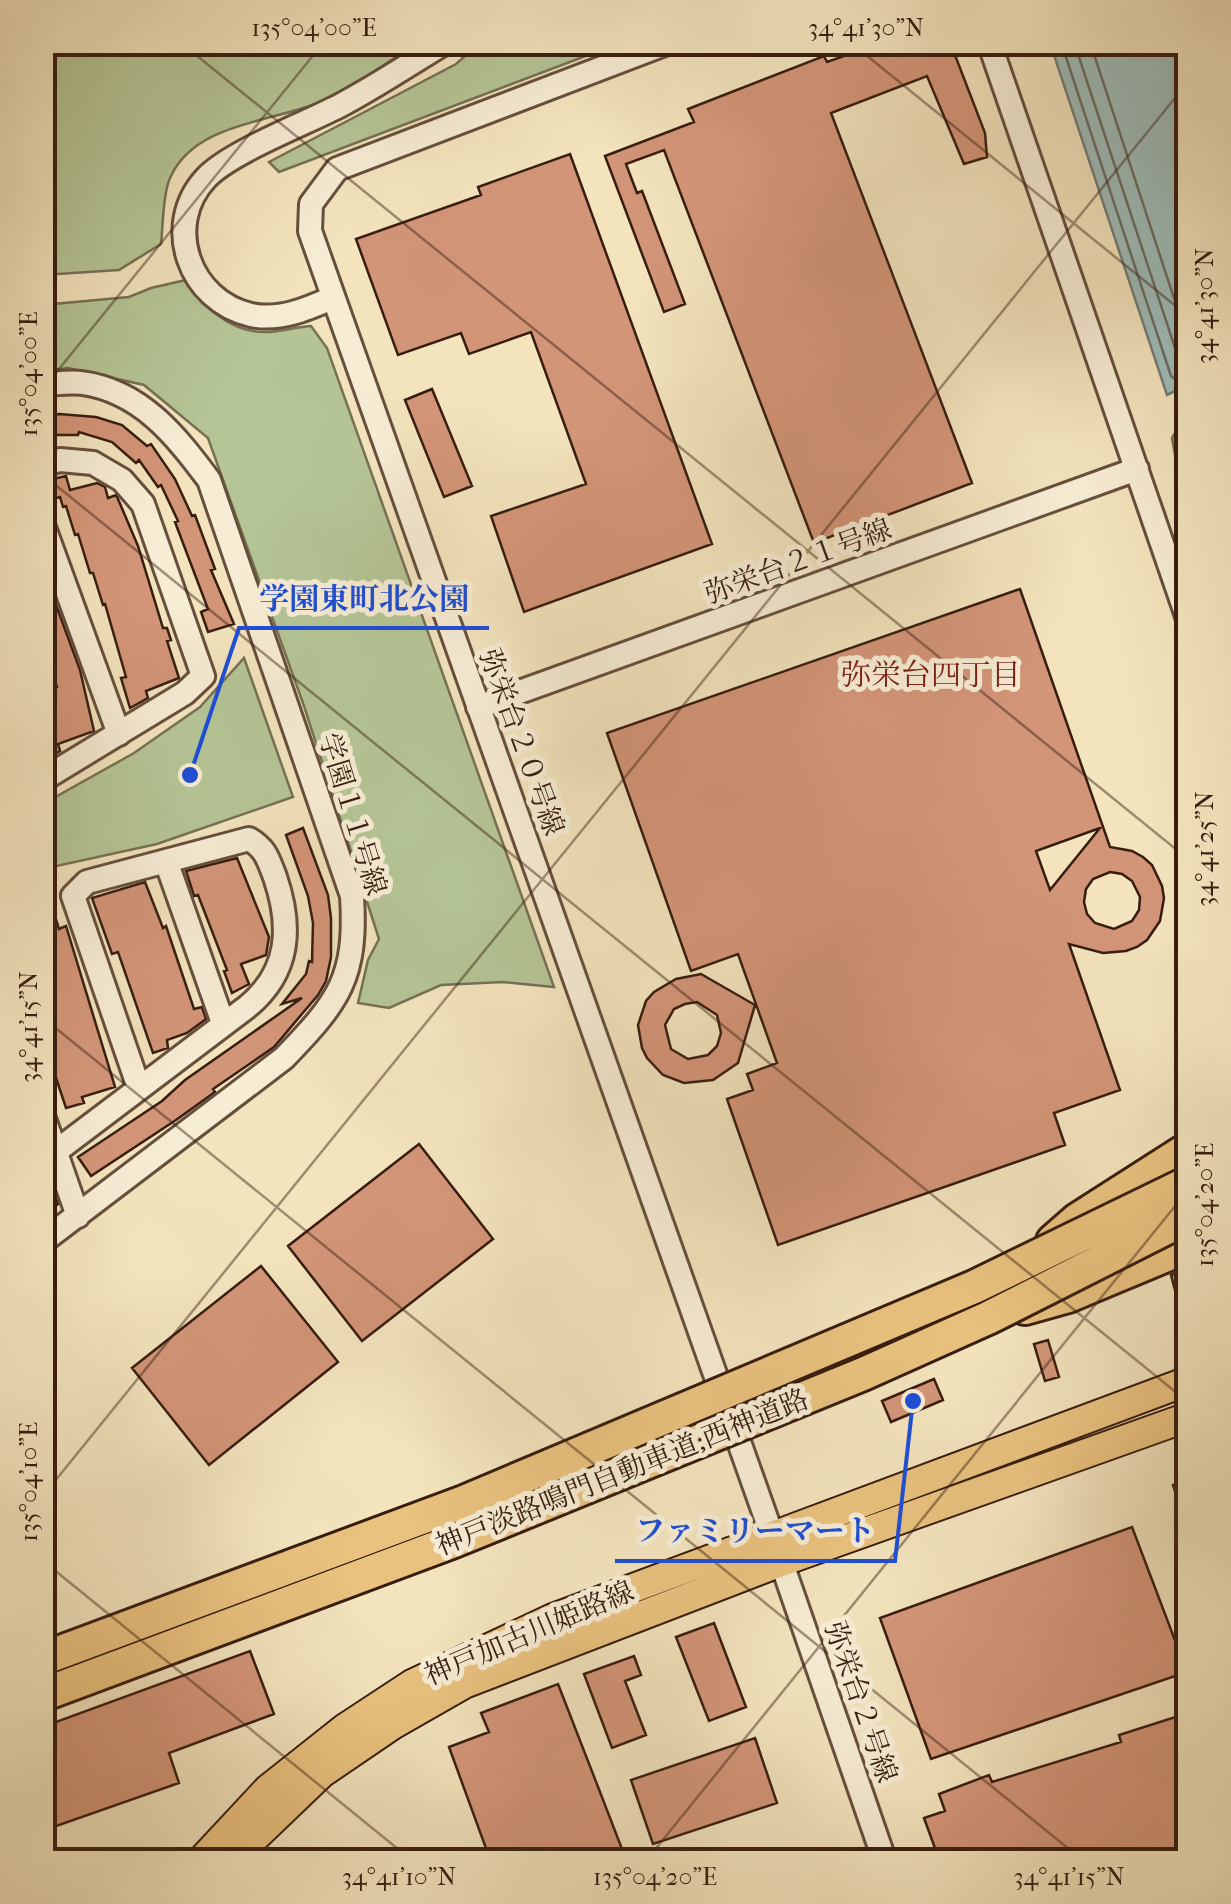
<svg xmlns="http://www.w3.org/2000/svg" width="1231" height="1904" font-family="'IM FELL French Canon','Noto Serif JP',serif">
<rect width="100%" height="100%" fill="#f3e4be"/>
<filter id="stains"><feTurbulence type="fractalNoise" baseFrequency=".002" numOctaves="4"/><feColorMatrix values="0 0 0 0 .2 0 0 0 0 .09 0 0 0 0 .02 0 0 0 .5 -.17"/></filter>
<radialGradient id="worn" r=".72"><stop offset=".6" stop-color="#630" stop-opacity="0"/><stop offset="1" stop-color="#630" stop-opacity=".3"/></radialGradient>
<path fill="#b5c596" stroke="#767153" stroke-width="2.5" d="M43 42H418V43C388 61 358 85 326 100 277 122 197 121 171 176 163 191 163 226 161 244L119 270 43 275Z
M480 43H620L279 172 269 162 456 64Z
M186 280C205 307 228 331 263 332 278 333 295 327 311 326L327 348 554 987 503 982 441 985 389 1008 358 1003 368 960 379 939 304 706 208 438 144 385 68 368 43 371V305L129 297 151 288Z
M1188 411V528L1172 438Z
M244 658 293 797 157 844 43 869V804L134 753 200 707Z"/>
<path fill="#9ebdba" stroke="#757d76" stroke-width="2.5" d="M1050 43H1188V385L1167 395Z"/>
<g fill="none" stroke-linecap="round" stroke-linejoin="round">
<path stroke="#6a6d65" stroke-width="2.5" d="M1061 42 1171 376 1175 379 1188 376
M1074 42 1179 360 1188 364
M1090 42 1188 341"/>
</g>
<path fill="#d39578" stroke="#371d10" stroke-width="2.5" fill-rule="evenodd" d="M884 42H950L985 133 987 157 964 164 927 76 831 113 972 483 814 543 664 150 626 164 637 193 642 191 685 304 664 312 605 156 694 122 688 109 824 56 827 62Z
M570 154 712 544 524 612 491 516 586 484 531 332 469 354 461 333 398 355 356 239 481 195 478 187Z
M432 389 472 486 444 497 405 400Z
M59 414 96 417 122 425 147 446 151 444 175 479 192 516 195 515 215 569 211 570 234 624 208 632 201 612 208 609 175 522 178 521 161 485 158 487 139 460 136 463 112 442 79 432 78 435H42V416Z
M66 476 70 490 97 483 105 487 108 498 116 495 118 499 138 546 163 628H167L171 640 167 641 179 678 146 691 148 698 130 708 121 678 126 677 105 604 103 605 93 573H90L78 534 75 535 66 506 63 507 60 497 49 500 44 481Z
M42 567 80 670 94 731 58 744 60 751 42 761V691L57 687 48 657 55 655 42 615Z
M1020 589 1110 847 1132 851 1143 857 1152 865 1162 886 1164 898 1160 921 1147 940 1137 947 1126 951 1103 953 1069 944 1120 1090 1054 1113 1065 1145 778 1245 727 1099 753 1090 747 1074 777 1063 738 954 691 971 607 733ZM1100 828 1050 890 1036 851ZM1110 872 1122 874 1132 881 1140 897 1139 910 1132 921 1114 929 1095 923 1087 914 1084 902 1086 889 1093 879Z
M303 828 328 895 331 918V957L326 981 318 995 274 1047 213 1089 215 1092 176 1120 91 1176 78 1157 162 1101 185 1080 302 998 282 1004 306 974 309 961 312 962 313 923 308 896 286 835Z
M237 858 269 937 266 955 241 964 249 984 232 993 224 971 227 970 198 895 194 896 186 871Z
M145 882 163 928 166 926 194 1009 202 1007 206 1019 187 1033 167 1040 168 1048 153 1053 118 952 112 954 92 898Z
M46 886 59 929 66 926 115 1087 82 1097 84 1103 66 1108 42 1036V977L54 973 42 934V887Z
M701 974 755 1005 738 1063 713 1080 684 1083 663 1075 647 1058 642 1048 638 1025 646 1001 654 992 676 979ZM697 1002 717 1015 721 1033 717 1046 708 1055 688 1059 671 1049 665 1025 674 1009 685 1004Z
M419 1144 493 1239 362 1341 288 1246Z
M42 1177 52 1188 58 1204 42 1216Z
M261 1266 338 1362 209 1465 132 1368Z
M1188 1269V1290L1176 1294 1171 1275Z
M1048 1340 1059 1377 1045 1381 1034 1344Z
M934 1379 943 1400 891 1422 882 1401Z
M1188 1480V1523L1186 1524 1173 1485Z
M1132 1527 1187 1672 931 1759 880 1618Z
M714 1623 746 1707 709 1721 676 1637Z
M250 1651 274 1714 169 1753 179 1783 42 1831V1727Z
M634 1656 641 1675 625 1681 646 1735 612 1748 584 1674Z
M558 1684 600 1792 627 1862H491L449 1747 489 1732 481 1713Z
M1188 1713V1854L1170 1862H940L924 1818 945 1811 939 1794 989 1775 992 1782 1121 1742 1119 1735Z
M755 1738 777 1803 653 1844 631 1780Z"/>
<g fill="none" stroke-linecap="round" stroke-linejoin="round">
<defs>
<path id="minor" d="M670 42 337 169 311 204 310 231 772 1535 885 1862
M989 42 1188 619
M332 298C307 309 280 321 251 315 189 301 162 225 206 178 230 152 307 123 341 105 377 86 411 63 446 42
M42 384C55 384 69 381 82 383 141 391 176 436 209 480L352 896C357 978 339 1001 284 1058L42 1242
M42 465 60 460 93 463 122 480 143 504 203 676 185 693 42 780
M42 522 119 734
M478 707 1137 469
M166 861 223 1023
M42 1113 78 1216
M42 1162 247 1007C290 972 292 927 275 877 268 859 266 849 249 839L87 882 73 896 139 1088"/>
<path id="major" d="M200 1862 268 1789 345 1728 412 1684 553 1618 1188 1381
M229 1862 322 1773 394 1724 464 1684 781 1562 1188 1417"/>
<path id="highway" d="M1053 1241 1077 1220 1188 1149
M1025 1308 1068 1296 1188 1246"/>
</defs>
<use href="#minor" stroke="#664f3c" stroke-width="28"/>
<use href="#major" stroke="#371d10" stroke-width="32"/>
<use href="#highway" stroke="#371d10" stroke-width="38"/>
<use href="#minor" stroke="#f7edd5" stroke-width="22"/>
<use href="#major" stroke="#eac27f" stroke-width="28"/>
<use href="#highway" stroke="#eac27f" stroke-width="32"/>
<defs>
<path id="highway-bridge" d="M42 1659 464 1502 974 1287 1188 1183
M42 1695 454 1541 863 1374 988 1318 1188 1217"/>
</defs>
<use href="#highway-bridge" stroke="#371d10" stroke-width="38" stroke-linecap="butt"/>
<use href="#highway-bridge" stroke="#eac27f" stroke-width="32"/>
</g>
<path fill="none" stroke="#371d10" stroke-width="2.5" stroke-opacity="0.45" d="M180 42 1188 859M850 42 1188 316M42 390 324 42M42 474 1188 1402M42 1017 1085 1862M42 1497 1188 82M42 1560 414 1862M645 1862 1188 1190"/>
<g text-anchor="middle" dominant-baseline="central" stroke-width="10" stroke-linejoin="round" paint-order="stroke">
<g font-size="28" fill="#371d10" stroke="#f7edd5">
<text transform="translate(798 561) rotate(-20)">弥栄台２１号線</text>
<text transform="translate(522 742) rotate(70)">弥栄台２０号線</text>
<text transform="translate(353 814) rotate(73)">学園１１号線</text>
<text transform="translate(622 1472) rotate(-22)">神戸淡路鳴門自動車道;西神道路</text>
<text transform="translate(529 1633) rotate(-23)">神戸加古川姫路線</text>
<text transform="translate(861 1702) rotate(71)">弥栄台２号線</text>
</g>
<g font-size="30" fill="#7a1f14" stroke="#f7edd5">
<text x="931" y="675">弥栄台四丁目</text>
</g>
</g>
<path fill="none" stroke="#1d4ed8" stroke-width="4" d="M190 775L239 628H489M913 1401L895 1561H615"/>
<g fill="#1d4ed8" stroke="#f7edd5" stroke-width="4">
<circle cx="190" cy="775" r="10"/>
<circle cx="913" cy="1401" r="10"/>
</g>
<g font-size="30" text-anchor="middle" font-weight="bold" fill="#1d4ed8" stroke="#f7edd5" stroke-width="10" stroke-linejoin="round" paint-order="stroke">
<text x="364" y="609">学園東町北公園</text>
<text x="755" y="1541">ファミリーマート</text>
</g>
<rect width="1231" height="1904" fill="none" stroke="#f3e4be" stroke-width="110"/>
<rect x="55" y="55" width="1121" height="1794" fill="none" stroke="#371d10" stroke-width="4"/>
<g font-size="25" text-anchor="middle" fill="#371d10">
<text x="314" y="36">135°04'00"E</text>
<text x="866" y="36">34°41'30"N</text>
<text transform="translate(1204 306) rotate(-90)" y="9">34°41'30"N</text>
<text transform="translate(28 374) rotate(-90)" y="9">135°04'00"E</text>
<text transform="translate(1204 849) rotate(-90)" y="9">34°41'25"N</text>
<text transform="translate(28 1027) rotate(-90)" y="9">34°41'15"N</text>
<text transform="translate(1204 1205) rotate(-90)" y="9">135°04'20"E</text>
<text transform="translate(28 1482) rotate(-90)" y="9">135°04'10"E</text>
<text x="399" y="1885">34°41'10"N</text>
<text x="655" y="1885">135°04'20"E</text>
<text x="1069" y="1885">34°41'15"N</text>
</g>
<rect width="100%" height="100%" filter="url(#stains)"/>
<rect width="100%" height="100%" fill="url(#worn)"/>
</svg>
